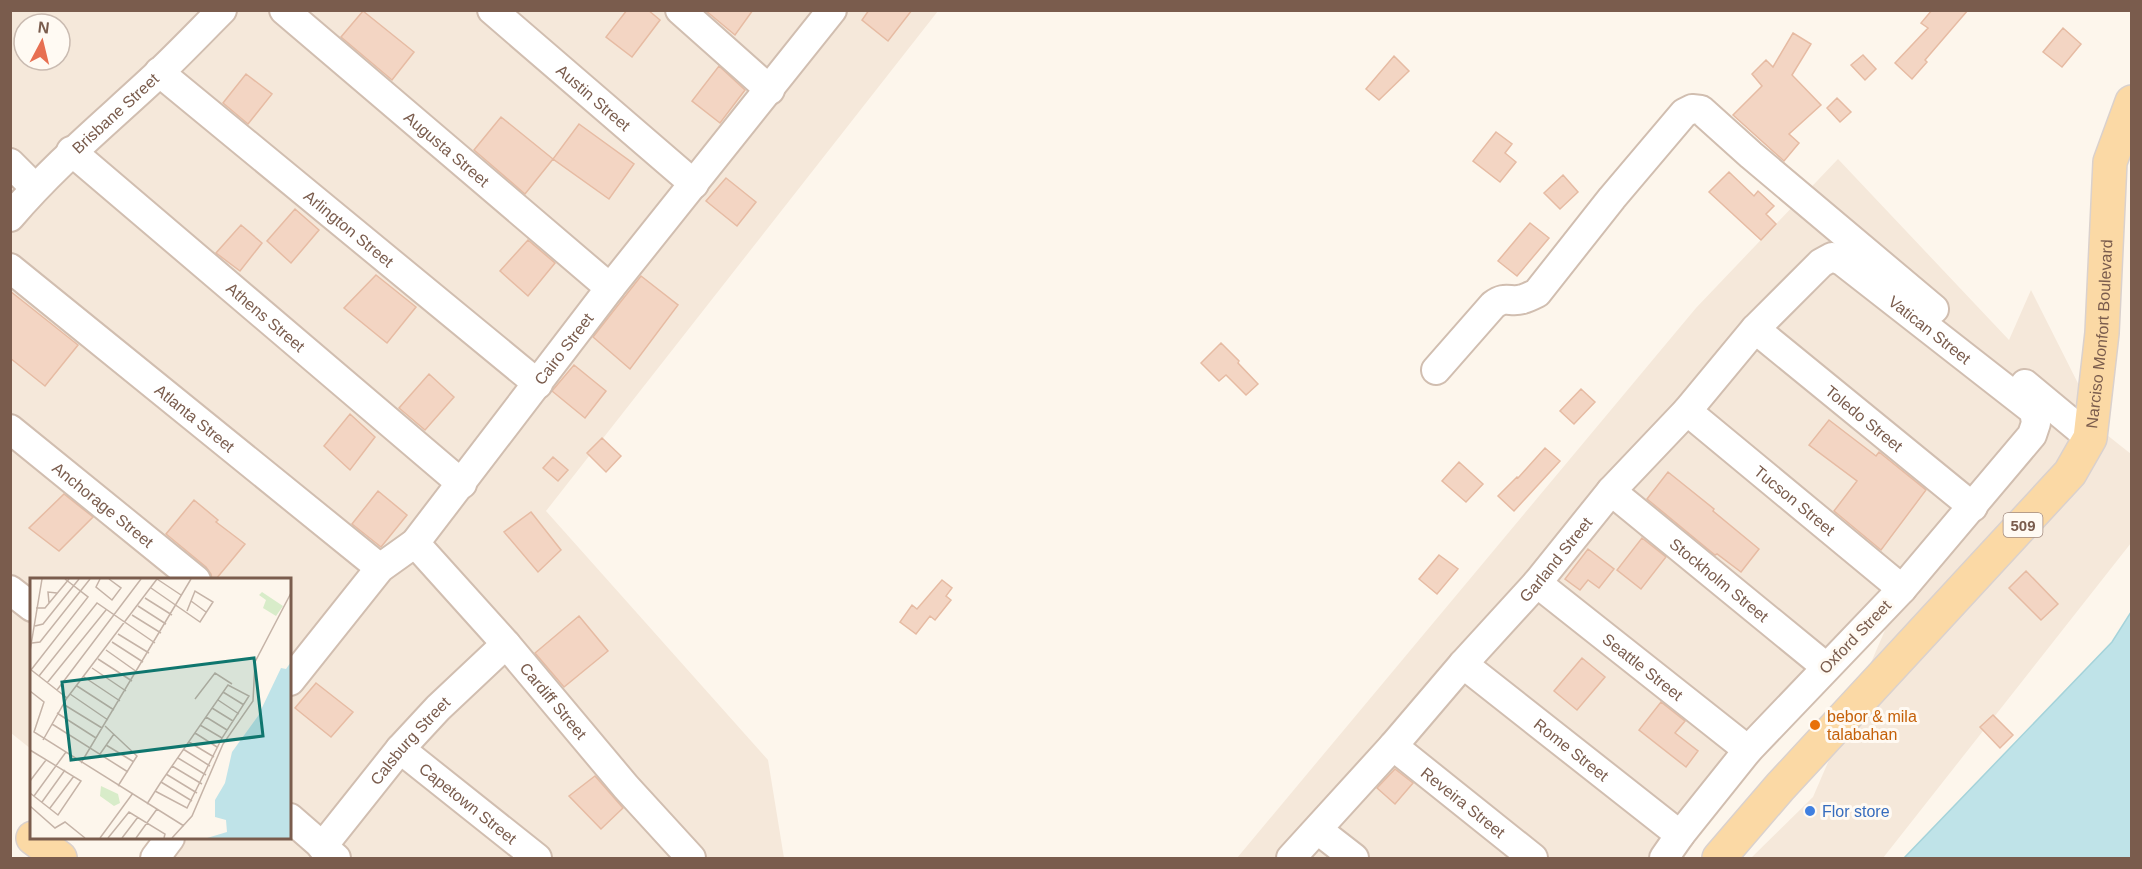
<svg xmlns="http://www.w3.org/2000/svg" width="2142" height="869" font-family="Helvetica,sans-serif">
<rect width="100%" height="100%" fill="#fdf6ec"/>
<path fill="#f5e8da" fill-rule="evenodd" d="M10 11H938L546 511 768 760 784 858H172L145 838H290V580H32L31 749 11 733ZM24 24H60V60H24Z
M1838 159 2009 340 2031 290 2102 431 2131 454V543L1883 858H1751L1813 797 1892 614 1665 858H1237L1696 308Z"/>
<path fill="#bfe3e8" stroke="#a5d3da" stroke-width="1.5" d="M2131 612V858H1904L2112 642Z"/>
<path fill="#f3d5c3" stroke="#e6bba3" stroke-width="1.5" d="M627 10H648L660 20 632 57 606 37Z
M705 10H753L735 35Z
M869 10H912L888 41 862 20Z
M1932 10H1968L1925 60 1927 62 1912 79 1895 63 1928 28 1921 23Z
M363 11 414 52 392 80 341 37Z
M2063 28 2081 44 2062 67 2043 52Z
M1793 33 1811 44 1792 75 1821 105 1789 134 1799 143 1784 161 1733 115 1762 86 1752 74 1766 60 1773 67Z
M1863 55 1876 69 1865 80 1851 65Z
M1394 56 1409 71 1379 100 1366 89Z
M719 66 745 90 720 123 692 101Z
M246 74 272 94 248 124 223 103Z
M1837 98 1851 112 1840 122 1827 108Z
M501 117 553 159 525 194 474 150Z
M579 124 634 164 609 199 553 159Z
M1496 132 1512 144 1505 153 1516 162 1500 182 1473 161Z
M1729 172 1754 196 1758 191 1774 206 1766 214 1776 224 1761 240 1709 192Z
M1563 175 1578 192 1560 209 1544 193Z
M726 178 756 202 737 226 706 201Z
M295 209 319 230 291 263 267 241Z
M1530 223 1549 238 1517 276 1498 261Z
M241 225 262 243 240 271 216 253Z
M528 240 555 263 528 296 500 271Z
M376 275 416 307 387 343 344 308Z
M641 276 678 305 630 369 593 337Z
M10 291 78 345 45 386 10 358Z
M1221 343 1239 361 1238 363 1258 384 1246 395 1226 375 1219 381 1201 363Z
M574 365 606 391 585 418 552 391Z
M429 374 454 397 425 430 399 408Z
M1581 389 1595 402 1574 424 1560 411Z
M350 414 375 437 350 470 324 446Z
M1829 420 1876 456 1879 452 1926 490 1881 550 1834 511 1857 481 1809 445Z
M602 438 621 456 606 472 587 453Z
M1545 448 1560 461 1514 511 1498 496 1517 477 1518 478Z
M553 457 568 470 558 481 543 468Z
M1459 462 1483 484 1466 502 1442 481Z
M1668 472 1714 509 1713 511 1759 549 1741 572 1717 554 1715 555 1647 499Z
M378 491 407 515 381 547 352 524Z
M64 494 93 517 59 551 29 528Z
M194 500 218 520 216 522 245 544 216 579H212L211 574 206 567 166 534Z
M531 512 561 550 538 572 504 532Z
M1642 538 1666 557 1641 589 1617 570Z
M1588 549 1614 569 1599 588 1588 580 1580 590 1565 579Z
M1439 555 1458 569 1437 594 1419 579Z
M2026 571 2058 604 2041 620 2009 588Z
M942 580 952 588 946 596 951 600 935 620 930 616 916 634 900 622 912 605 917 609Z
M579 616 608 651 564 687 535 653Z
M1582 658 1605 677 1577 710 1554 691Z
M316 683 353 712 331 737 295 708Z
M1661 702 1685 721 1675 733 1698 751 1686 767 1639 730Z
M1993 715 2013 735 2000 748 1980 727Z
M1395 769 1413 783 1395 804 1377 788Z
M595 776 623 808 601 829 569 796Z"/>
<g fill="none" stroke-linecap="round" stroke-linejoin="round">
<defs>
<g id="minor">
<path id="s1" d="M284 10 610 288"/>
<path id="s2" d="M492 10 694 184"/>
<path d="M680 10 770 90"/>
<path id="s3" d="M159 72 538 384"/>
<path id="s4" d="M71 151 462 484"/>
<path d="M10 163 35 188"/>
<path id="s5" d="M10 217C56 163 109 120 160 72 181 52 201 31 222 10"/>
<path id="s6" d="M10 268 380 568"/>
<path id="s7" d="M1755 329 1973 507"/>
<path d="M1436 370 1493 305C1506 295 1510 303 1523 299 1527 298 1533 295 1537 293L1612 198 1684 113 1692 109 1701 110 1751 155 1934 309"/>
<path d="M2025 384 2090 438"/>
<path id="s8" d="M1687 411 1902 589"/>
<path id="s9" d="M10 429 196 580"/>
<path id="s10" d="M1611 491 1826 667"/>
<path id="s11" d="M415 543 506 644 626 787 691 858"/>
<path id="s12" d="M1537 583 1748 750"/>
<path d="M10 590 32 607"/>
<path id="s13" d="M1463 664 1680 835"/>
<path id="s14" d="M290 681 380 568 415 543 610 288 832 10"/>
<path id="s15" d="M1393 746 1533 858"/>
<path id="s16" d="M400 749 537 858"/>
<path d="M290 818 336 858"/>
<path d="M1318 830 1354 858"/>
<path id="s17" d="M322 847 400 749 438 708 506 644"/>
<path d="M155 858 170 838"/>
<path id="s18" d="M1291 858 1393 746 1463 664 1537 583 1611 491 1687 411 1755 329 1821 263 1832 257 1842 261 2034 411 2036 423 2032 435 1902 589 1748 750 1680 835 1664 858"/>
</g>
<g id="major">
<path d="M33 838 60 858"/>
<path id="s19" d="M1719 858 1780 787 2070 473 2090 438 2102 333 2110 162 2132 102"/>
</g>
</defs>
<use href="#minor" stroke="#d1beb0" stroke-width="32"/>
<use href="#major" stroke="#dad1cd" stroke-width="36"/>
<use href="#minor" stroke="#fff" stroke-width="28"/>
<use href="#major" stroke="#fbd9a5" stroke-width="33"/>
</g>
<circle fill="#e8710a" stroke="#fffaf3" stroke-width="2" cx="1815" cy="725" r="6"/>
<circle fill="#3f7fe0" stroke="#fffaf3" stroke-width="2" cx="1810" cy="811" r="6"/>
<g text-anchor="middle" dominant-baseline="central" stroke-width="6" stroke-linejoin="round" paint-order="stroke">
<rect fill="#fffaf3" stroke="#a28b7f" stroke-width="1.5" x="2003.5" y="513" width="39" height="24" rx="4.5"/>
<g font-size="15" font-weight="bold" fill="#7a5c4d">
<text x="2023" y="525">509</text>
</g>
<g font-size="16" fill="#7a5c4d" stroke="#fffaf3">
<text stroke="none"><textPath href="#s2" startOffset="134">Austin Street</textPath></text>
<text stroke="none"><textPath href="#s5" startOffset="148">Brisbane Street</textPath></text>
<text stroke="none"><textPath href="#s1" startOffset="214">Augusta Street</textPath></text>
<text stroke="none"><textPath href="#s3" startOffset="246">Arlington Street</textPath></text>
<text stroke="none"><textPath href="#s4" startOffset="256">Athens Street</textPath></text>
<text stroke="none"><textPath href="#s18" startOffset="932">Vatican Street</textPath></text>
<text stroke="none"><textPath href="#s19" startOffset="666">Narciso Monfort Boulevard</textPath></text>
<text stroke="none"><textPath href="#s14" startOffset="432">Cairo Street</textPath></text>
<text stroke="none"><textPath href="#s6" startOffset="238">Atlanta Street</textPath></text>
<text stroke="none"><textPath href="#s7" startOffset="141">Toledo Street</textPath></text>
<text stroke="none"><textPath href="#s8" startOffset="140">Tucson Street</textPath></text>
<text stroke="none"><textPath href="#s9" startOffset="120">Anchorage Street</textPath></text>
<text stroke="none"><textPath href="#s18" startOffset="399">Garland Street</textPath></text>
<text stroke="none"><textPath href="#s10" startOffset="140">Stockholm Street</textPath></text>
<text transform="translate(1855 637) rotate(-46)">Oxford Street</text>
<text stroke="none"><textPath href="#s12" startOffset="135">Seattle Street</textPath></text>
<text stroke="none"><textPath href="#s11" startOffset="210">Cardiff Street</textPath></text>
<text stroke="none"><textPath href="#s17" startOffset="138">Calsburg Street</textPath></text>
<text stroke="none"><textPath href="#s13" startOffset="138">Rome Street</textPath></text>
<text stroke="none"><textPath href="#s15" startOffset="90">Reveira Street</textPath></text>
<text stroke="none"><textPath href="#s16" startOffset="87">Capetown Street</textPath></text>
</g>
<g font-size="16" fill="#c56008" stroke="#fffaf3" text-anchor="start">
<text x="1827" y="716">bebor &amp; mila<tspan x="1827" dy="18">talabahan</tspan></text>
</g>
<g font-size="16" fill="#366cbe" stroke="#fffaf3" text-anchor="start">
<text x="1822" y="811">Flor store</text>
</g>
</g>
<g transform="translate(30 578)">
<rect width="261" height="261" fill="#fdf6ec"/>
<path d="M232 14 253 28 246 38 233 30 236 22 229 17ZM71 208 88 216 90 225 84 228 70 218Z" fill="#d8ecc9"/>
<path d="M261 84V260H177L197 254 196 242 185 239V222L195 205 202 174 228 138 251 90 256 91Z" fill="#bfe3e8"/>
<path fill="none" stroke="#c5b3a7" stroke-width="1.5" d="M70 1 66 9 82 22 91 10 79 1M127 1 151 17M121 10 170 44 183 24 165 13 157 33M115 20 142 37M161 23 176 34M19 25 18 14 27 15M108 28 136 46M6 30H15L39 1M102 37 131 55M5 48 13 46 49 1M88 56 119 75M82 64 113 84M2 65 10 64 60 1M76 72 107 94M0 73 12 1M68 81 102 103M62 90 96 113M0 91 37 120M1 92 58 19 35 1M9 98 67 25 125 65M54 99 90 123M17 105 76 32M47 108 84 132M27 112 111 1M0 113 14 124 4 154 154 248M193 114 214 127M40 116 78 142M165 121 185 95 202 106M188 122 209 136M33 126 72 150M182 130 203 143M27 135 66 160M176 139 197 152M22 146 98 194M170 147 192 160M75 148 107 178 88 208M165 155 187 169M13 162 37 120 127 1M159 164 184 179M76 167 104 184M153 171 180 188M0 172 51 203 28 237 0 215M70 176 84 156M148 180 176 197M51 185 161 1M142 188 172 206M136 196 167 215M0 203 16 182M131 204 162 223M4 218 36 174M12 224 35 192M117 226 131 204 198 107 219 118 192 160 157 230 125 213M0 228 25 250 35 244 55 260M20 230 44 198M70 260 103 215M78 260 99 234 135 256 134 260M92 260 108 239M106 260 127 231M142 260 162 238 193 166 223 123 225 84 261 15"/>
<path fill="#0f766e" fill-opacity="0.15" stroke="#0f766e" stroke-width="3" d="M224 80 233 158 41 182 32 104Z"/>
<rect width="261" height="261" fill="none" stroke="#7a5c4d" stroke-width="3"/>
</g>
<rect width="2142" height="869" fill="none" stroke="#7a5c4d" stroke-width="24"/>
<g transform="translate(42 42) rotate(7)"><circle r="28" fill="#fffaf3" stroke="#cabbb1" stroke-width="1.5"/>
<path d="M0-4.5L10 22L0 15L-10 22Z" fill="#e76f51"/>
<text y="-9" font-size="16" font-weight="bold" text-anchor="middle" fill="#7a5c4d">N</text>
</g>
</svg>
